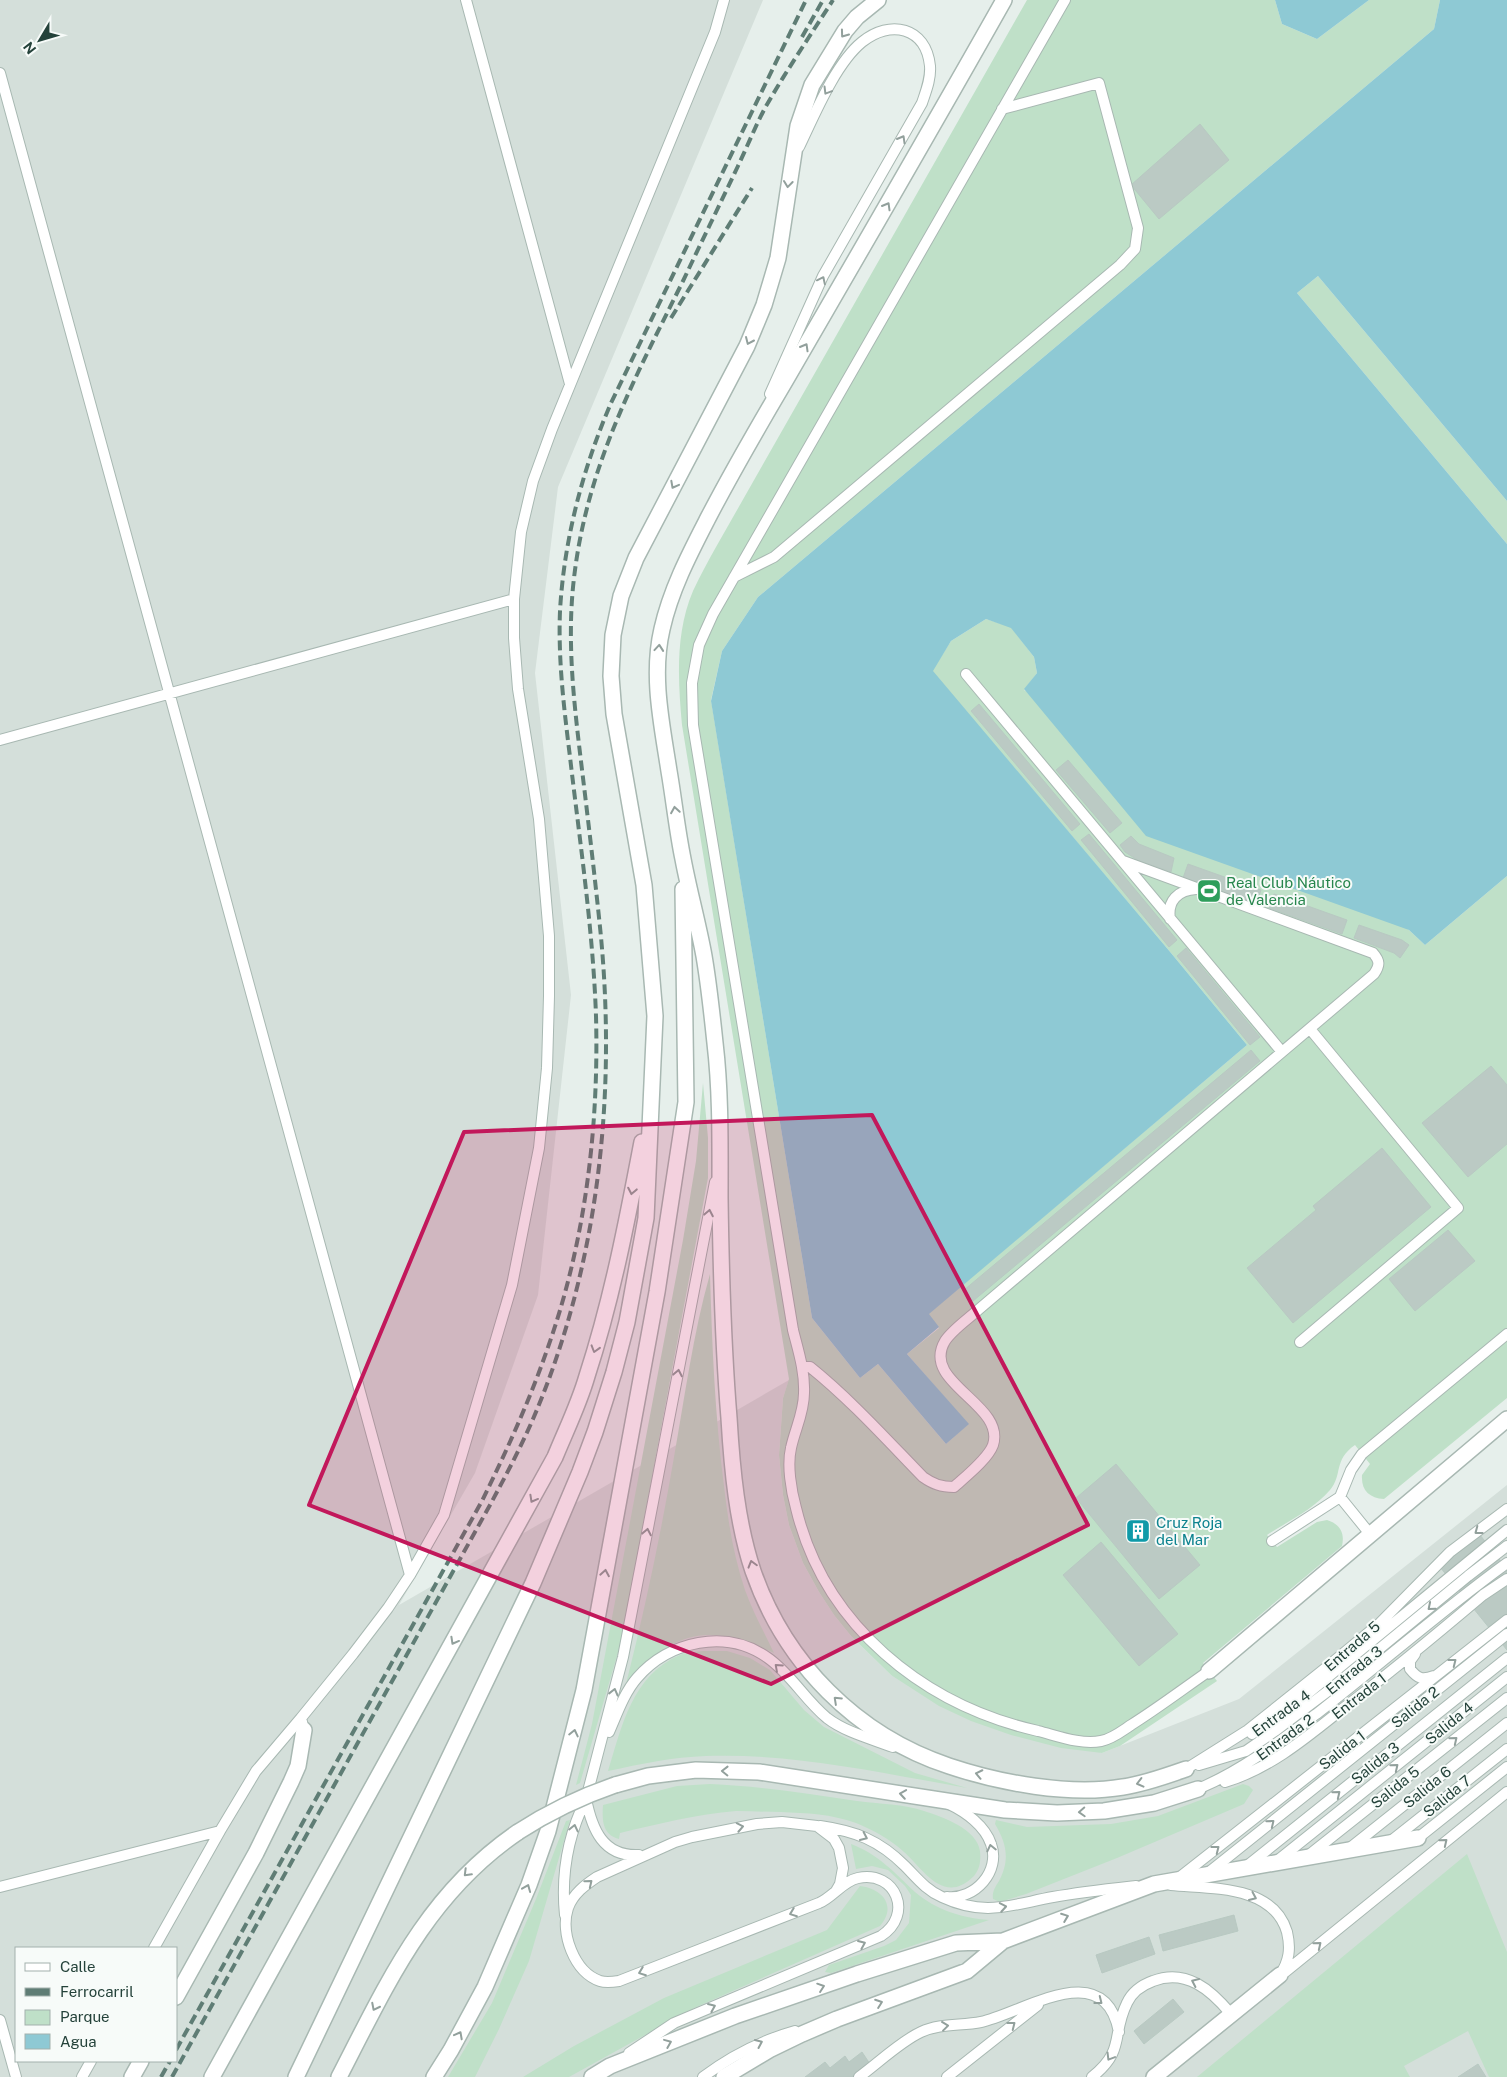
<svg xmlns="http://www.w3.org/2000/svg" width="1507" height="2077" font-family="'Public Sans',sans-serif">
<rect width="100%" height="100%" fill="#e6efeb"/>
<path fill="#d4dfda" fill-rule="evenodd" d="M0 0H763L558 487 535 673 571 995 538 1295 475 1473 399 1605 789 1380 783 1398 779 1455 783 1495 789 1525 803 1563 819 1592 834 1615 851 1636 891 1675 1102 1753 1239 1699 1507 1485V2077H0ZM16 1948H176V2061H16Z"/>
<path fill="#bfe0c8" d="M1027 0H1275L1282 24 1317 39 1369 0H1440L1434 29 758 597 722 651 711 700 812 1318 860 1378 878 1364 946 1444 968 1424 907 1354 939 1328 928 1314 1247 1045 1171 953 932 671 951 641 986 619 1011 627 1034 657 1037 673 1024 690 1409 930 1425 945 1507 876V1398L1384 1499C1369 1498 1361 1490 1362 1475L1370 1464 1355 1445C1333 1460 1343 1475 1330 1490 1314 1509 1287 1522 1267 1535L1277 1547 1317 1522 1327 1520C1340 1524 1345 1533 1342 1546L1203 1663 1217 1681 1120 1746 1102 1753 1061 1748 1011 1735 971 1721 939 1706 891 1675 851 1636 834 1615 819 1592 803 1563 789 1525 783 1495 779 1455 783 1398 789 1379 682 725C678 681 675 633 693 591 700 576 708 561 716 547Z
M1318 276 1507 501V544L1297 293Z
M703 1083 708 1138V1178L621 1642 580 1783 576 1785 592 1724 683 1240 696 1161Z
M710 1274C712 1345 715 1416 724 1486 728 1522 734 1557 745 1590 753 1612 764 1632 774 1653 708 1622 674 1630 626 1684 645 1609 661 1533 674 1457 685 1396 693 1334 710 1274Z
M703 1651H727L750 1658 770 1670 804 1710 824 1727 915 1773 967 1788C881 1773 794 1753 706 1756 673 1757 641 1764 608 1771 622 1726 632 1675 680 1655 687 1652 696 1652 703 1651Z
M710 1784C760 1786 808 1794 857 1801 878 1804 905 1804 924 1811 943 1817 977 1829 980 1851 981 1860 980 1869 974 1876 944 1906 924 1870 904 1852 890 1839 873 1830 856 1823 831 1814 807 1813 781 1812 766 1812 751 1811 736 1811 697 1814 658 1824 620 1833L619 1839C602 1835 602 1819 603 1805L677 1786Z
M1243 1784 1249 1786 1253 1790 1244 1804 1117 1858 1026 1894 1000 1902 993 1899C992 1892 995 1887 999 1881 1010 1860 1007 1844 995 1824L996 1820 1027 1827 1111 1824 1158 1816Z
M570 1820 529 1961 499 2029 475 2077H448L492 2003 536 1899 566 1821Z
M851 1844C878 1854 895 1873 915 1892 936 1910 962 1918 989 1920L831 1973 825 1972 829 1965 884 1946 896 1940 909 1923 911 1895 905 1886 888 1870 872 1866 856 1869Z
M1467 1854 1507 1952V2077H1489L1468 2031 1404 2066 1410 2077H1197Z
M860 1886C883 1889 897 1906 880 1926L694 2008 569 2077H523L574 2046 664 1998 827 1930Z"/>
<path fill="#8ec9d4" d="M1275 0H1369L1317 39 1282 24Z
M1440 0H1507V501L1318 276 1297 293 1507 544V876L1425 945 1409 930 1146 836 1024 689 1037 673 1034 657 1011 628 986 619 951 641 933 671 1171 953 1247 1045 929 1314 939 1327 907 1354 969 1424 946 1444 878 1364 860 1378 812 1318 711 701 722 651 758 597 1434 29Z"/>
<path fill="#bbcac4" stroke="#b8c9c2" d="M1200 124 1229 160 1159 219 1131 185Z
M979 704 1080 824 1072 831 971 711Z
M1068 760 1122 823 1110 833 1056 770Z
M1089 834 1177 940 1169 947 1081 840Z
M1131 836 1139 844 1174 858 1171 872 1139 861 1125 852 1120 845Z
M1188 864 1261 890 1256 904 1183 878Z
M1274 894 1347 920 1342 934 1269 908Z
M1359 925 1402 940 1409 945 1400 958 1394 953 1354 938Z
M1186 948 1260 1037 1250 1045 1177 956Z
M1251 1050 1260 1061 973 1301 964 1290Z
M1491 1066 1507 1085V1144L1468 1177 1422 1123Z
M1382 1148 1431 1207 1293 1323 1247 1268 1316 1210 1313 1206Z
M1448 1230 1475 1261 1415 1311 1389 1279Z
M1116 1464 1200 1565 1159 1599 1076 1498Z
M1480 1535 1507 1569V1650L1440 1567Z
M1101 1542 1178 1634 1139 1666 1063 1575Z
M1234 1915 1238 1931 1163 1951 1159 1935Z
M1149 1937 1155 1954 1102 1973 1096 1955Z
M1173 1999 1184 2012 1144 2044 1134 2031Z
M862 2052 870 2064 852 2077H805L825 2062 830 2068 845 2056 849 2062Z
M1478 2064 1486 2077H1458Z"/>
<g fill="none" stroke-linecap="round" stroke-linejoin="round">
<defs>
<path id="service" d="M466 0 570 384
M1065 0 713 614 699 645 692 683 693 725 793 1330C798 1350 805 1371 804 1393 804 1413 795 1429 791 1448 787 1465 791 1490 796 1508 824 1625 923 1705 1038 1731 1058 1736 1081 1745 1101 1741 1112 1739 1122 1731 1131 1725 1158 1708 1183 1689 1209 1671
M0 73 410 1575
M770 394 823 276 922 103C926 91 931 79 930 66 926 27 890 19 862 42 835 64 814 116 799 147
M734 577 774 557 1120 265 1135 249 1138 228 1099 83 1002 109
M966 674 1282 1052
M0 740 514 599
M1170 919C1167 901 1178 890 1196 889
M1300 1342 1458 1208 1310 1029
M802 1367H810C851 1400 886 1439 923 1477 933 1484 941 1487 954 1487 965 1477 988 1459 993 1445 1006 1404 920 1383 945 1341 952 1330 968 1319 978 1310L1374 974C1380 965 1380 961 1373 953L1123 861
M1340 1497 1351 1470 1362 1454 1507 1334
M1272 1541 1340 1497 1370 1534
M1415 1654 1410 1661V1669C1418 1679 1422 1680 1434 1676
M304 1730 301 1718 353 1654 388 1608 410 1575 444 1515 512 1285 539 1148 547 1068 549 996V936L539 819 518 689 514 638V599L521 532 533 481 552 429 715 32 724 0
M609 1732C617 1714 624 1693 637 1678 669 1641 726 1628 768 1658 791 1674 805 1700 827 1718 845 1732 872 1739 893 1747
M1252 1734 1300 1700 1507 1530
M1199 1765 1246 1751 1275 1731 1328 1691 1468 1576 1507 1546
M1186 1769 1248 1730 1327 1667 1380 1623 1450 1552 1507 1509
M1225 1782C1269 1769 1306 1738 1341 1710 1390 1673 1437 1634 1483 1595L1507 1579
M1198 1789C1243 1770 1280 1741 1319 1712 1382 1663 1442 1610 1507 1563
M586 1799C592 1829 603 1857 639 1855
M820 1826C855 1831 879 1840 905 1866 917 1878 926 1890 942 1897 985 1917 1010 1905 1053 1897 1081 1892 1109 1889 1136 1886
M220 1831 256 1771 301 1718
M1418 1838 1507 1767
M1391 1841 1507 1749
M1350 1848 1507 1723
M1309 1855 1507 1698
M1277 1861 1507 1677
M1247 1866 1507 1658
M1208 1873 1507 1634
M1180 1877 1507 1620
M1171 1885C1209 1889 1273 1884 1287 1932 1291 1949 1289 1961 1280 1975
M0 1887 220 1831 154 1948
M947 1897C975 1900 1001 1871 991 1844 985 1826 966 1812 949 1804
M565 1915C561 1875 568 1835 586 1799L623 1657 715 1182
M1285 1972 1507 1792
M0 2020 16 2077
M629 2053 674 2023 881 1936C914 1915 896 1870 858 1878 843 1881 833 1897 819 1903L619 1981C613 1982 606 1983 600 1981 574 1972 560 1933 568 1908 573 1894 585 1885 597 1877L675 1842 692 1837 757 1824 782 1822 817 1826 834 1839 839 1848 843 1868 840 1884 836 1891
M82 2077 91 2061
M703 2077C731 2056 760 2041 795 2031
M859 2077C877 2064 901 2041 921 2032 940 2023 961 2026 981 2022 1023 2013 1104 1955 1119 2032
M947 2077 1038 2005
M1092 2077C1126 2050 1111 2035 1127 2003 1132 1992 1142 1985 1153 1981 1186 1968 1211 1990 1231 2014"/>
<path id="minor" d="M1004 0C932 128 858 255 784 383 758 427 732 472 708 518 690 553 671 589 662 629 651 676 662 725 669 771 674 800 677 830 683 859 689 891 698 923 704 956 709 985 712 1014 715 1043 721 1094 720 1146 720 1198 721 1271 723 1345 729 1418 732 1469 737 1523 753 1571 785 1663 856 1735 949 1766 1000 1783 1069 1796 1123 1787 1144 1784 1166 1776 1186 1769
M1209 1671 1507 1419
M615 1785 648 1776 696 1770 759 1772 1005 1810 1057 1813 1104 1811 1154 1803 1198 1789
M176 1997 256 1853 291 1782 298 1766 304 1730
M132 2077 141 2061
M212 2077 555 1457C566 1430 579 1404 587 1376 612 1299 627 1221 642 1142
M296 2077 533 1583 580 1472 595 1432 614 1372 627 1322 646 1218 655 1016 644 885 614 714 611 676 613 635 621 596 636 558 747 346 764 305 778 258 798 126 812 85 845 31 857 17 878 0
M339 2077C388 1982 427 1894 518 1832
M434 2077 451 2050 485 1987 529 1885 548 1831 584 1690 657 1292 686 1102 683 889
M592 2077 610 2066 735 2016 857 1974 956 1943 1003 1941 1154 1884 1418 1838
M724 2077 769 2050 802 2034 837 2019 967 1971 1003 1941
M1154 2077 1280 1975"/>
</defs>
<use href="#service" stroke="#a8b8b2" stroke-width="12"/>
<use href="#minor" stroke="#a8b8b2" stroke-width="18"/>
<use href="#service" stroke="#fff" stroke-width="10"/>
<use href="#minor" stroke="#fff" stroke-width="15"/>
<path stroke="#5f7d75" stroke-width="4" stroke-dasharray="10 5" stroke-linecap="butt" d="M802 37 823 0
M671 318 752 188
M176 2050 482 1501C506 1452 529 1402 547 1350 585 1244 599 1128 596 1016 593 930 580 843 570 757 564 708 558 660 560 611 564 539 583 468 611 403L806 0
M161 2077 170 2061
M172 2077 490 1505C505 1477 520 1449 533 1419 599 1265 617 1093 600 927 594 869 587 811 580 753 573 694 567 637 574 578 587 466 634 380 683 281 701 243 720 204 738 166 747 147 755 127 765 108 786 71 810 36 833 0"/>
<defs>
<path id="minor-bridge" d="M518 1832C549 1812 580 1797 615 1785"/>
</defs>
<use href="#minor-bridge" stroke="#a8b8b2" stroke-width="18" stroke-linecap="butt"/>
<use href="#minor-bridge" stroke="#fff" stroke-width="15"/>
</g>
<defs><path id="oneway-chevron" d="M-2-3.5L2.5 0L-2 3.5" fill="none" stroke-width="1.6" stroke-linecap="round" stroke-linejoin="round" transform="scale(1.25)"/></defs>
<g stroke="#92a09c">
<use href="#oneway-chevron" transform="translate(844 34) rotate(126)"/>
<use href="#oneway-chevron" transform="translate(827 91) rotate(121)"/>
<use href="#oneway-chevron" transform="translate(902 139) rotate(-60)"/>
<use href="#oneway-chevron" transform="translate(788 184) rotate(97)"/>
<use href="#oneway-chevron" transform="translate(887 206) rotate(-60)"/>
<use href="#oneway-chevron" transform="translate(822 280) rotate(-64)"/>
<use href="#oneway-chevron" transform="translate(749 341) rotate(114)"/>
<use href="#oneway-chevron" transform="translate(805 347) rotate(-60)"/>
<use href="#oneway-chevron" transform="translate(674 485) rotate(118)"/>
<use href="#oneway-chevron" transform="translate(659 648) rotate(-85)"/>
<use href="#oneway-chevron" transform="translate(675 810) rotate(-99)"/>
<use href="#oneway-chevron" transform="translate(632 1191) rotate(101)"/>
<use href="#oneway-chevron" transform="translate(709 1213) rotate(-79)"/>
<use href="#oneway-chevron" transform="translate(595 1349) rotate(107)"/>
<use href="#oneway-chevron" transform="translate(678 1373) rotate(-79)"/>
<use href="#oneway-chevron" transform="translate(533 1499) rotate(119)"/>
<use href="#oneway-chevron" transform="translate(1478 1531) rotate(143)"/>
<use href="#oneway-chevron" transform="translate(647 1532) rotate(-79)"/>
<use href="#oneway-chevron" transform="translate(752 1564) rotate(-106)"/>
<use href="#oneway-chevron" transform="translate(605 1573) rotate(-80)"/>
<use href="#oneway-chevron" transform="translate(1431 1607) rotate(140)"/>
<use href="#oneway-chevron" transform="translate(454 1641) rotate(119)"/>
<use href="#oneway-chevron" transform="translate(1453 1662) rotate(-38)"/>
<use href="#oneway-chevron" transform="translate(778 1667) rotate(-138)"/>
<use href="#oneway-chevron" transform="translate(614 1692) rotate(-76)"/>
<use href="#oneway-chevron" transform="translate(837 1700) rotate(-137)"/>
<use href="#oneway-chevron" transform="translate(574 1733) rotate(-77)"/>
<use href="#oneway-chevron" transform="translate(1454 1740) rotate(-39)"/>
<use href="#oneway-chevron" transform="translate(1395 1767) rotate(-39)"/>
<use href="#oneway-chevron" transform="translate(725 1771) rotate(-179)"/>
<use href="#oneway-chevron" transform="translate(979 1774) rotate(-168)"/>
<use href="#oneway-chevron" transform="translate(1140 1783) rotate(166)"/>
<use href="#oneway-chevron" transform="translate(903 1794) rotate(-171)"/>
<use href="#oneway-chevron" transform="translate(1337 1794) rotate(-39)"/>
<use href="#oneway-chevron" transform="translate(1082 1812) rotate(177)"/>
<use href="#oneway-chevron" transform="translate(1271 1823) rotate(-39)"/>
<use href="#oneway-chevron" transform="translate(740 1827) rotate(-11)"/>
<use href="#oneway-chevron" transform="translate(574 1828) rotate(-77)"/>
<use href="#oneway-chevron" transform="translate(864 1837) rotate(25)"/>
<use href="#oneway-chevron" transform="translate(1444 1842) rotate(-39)"/>
<use href="#oneway-chevron" transform="translate(991 1848) rotate(-103)"/>
<use href="#oneway-chevron" transform="translate(1216 1849) rotate(-38)"/>
<use href="#oneway-chevron" transform="translate(467 1873) rotate(135)"/>
<use href="#oneway-chevron" transform="translate(589 1883) rotate(-39)"/>
<use href="#oneway-chevron" transform="translate(527 1888) rotate(-68)"/>
<use href="#oneway-chevron" transform="translate(1253 1897) rotate(24)"/>
<use href="#oneway-chevron" transform="translate(1003 1907) rotate(-10)"/>
<use href="#oneway-chevron" transform="translate(793 1913) rotate(159)"/>
<use href="#oneway-chevron" transform="translate(1065 1917) rotate(-21)"/>
<use href="#oneway-chevron" transform="translate(862 1944) rotate(-23)"/>
<use href="#oneway-chevron" transform="translate(1318 1945) rotate(-39)"/>
<use href="#oneway-chevron" transform="translate(642 1972) rotate(159)"/>
<use href="#oneway-chevron" transform="translate(1195 1982) rotate(-155)"/>
<use href="#oneway-chevron" transform="translate(821 1987) rotate(-19)"/>
<use href="#oneway-chevron" transform="translate(1099 2001) rotate(38)"/>
<use href="#oneway-chevron" transform="translate(879 2003) rotate(-20)"/>
<use href="#oneway-chevron" transform="translate(375 2007) rotate(117)"/>
<use href="#oneway-chevron" transform="translate(712 2007) rotate(-23)"/>
<use href="#oneway-chevron" transform="translate(1012 2025) rotate(-38)"/>
<use href="#oneway-chevron" transform="translate(945 2026) rotate(-7)"/>
<use href="#oneway-chevron" transform="translate(459 2035) rotate(-62)"/>
<use href="#oneway-chevron" transform="translate(668 2043) rotate(-22)"/>
<use href="#oneway-chevron" transform="translate(759 2043) rotate(-24)"/>
<use href="#oneway-chevron" transform="translate(1110 2057) rotate(121)"/>
</g>
<path fill="#c2185b" fill-opacity="0.2" stroke="#c2185b" stroke-width="4" stroke-linejoin="round" d="M872 1115 1088 1525 771 1684 309 1505 464 1132Z"/>
<defs>
<symbol id="stadium-square" viewBox="-11 -11 22 22"><rect x="-9" y="-9" width="18" height="18" rx="4" fill="#2e9e5b" stroke="#f7fbf9"/><path d="M0-5a6.5 5 0 1 0 0 10a6.5 5 0 1 0 0-10ZM-3.5-1.8h7v3.6h-7Z" fill="#fff"/></symbol>
<symbol id="building-square" viewBox="-11 -11 22 22"><rect x="-9" y="-9" width="18" height="18" rx="4" fill="#0f9aa8" stroke="#f7fbf9"/><path d="M-4-6H4V6H1V3H-1V6H-4ZM-2.5-4.3h1.7v1.8h-1.7ZM.8-4.3h1.7v1.8H.8ZM-2.5-1h1.7V.8h-1.7ZM.8-1h1.7V.8H.8Z" fill="#fff"/></symbol>
</defs>
<g fill-rule="evenodd">
<use href="#stadium-square" x="1195" y="877" width="28" height="28"/>
<use href="#building-square" x="1124" y="1517" width="28" height="28"/>
</g>
<g text-anchor="middle" dominant-baseline="central" stroke-width="4" stroke-linejoin="round" paint-order="stroke">
<g font-size="15" fill="#27864d" stroke="#f7fbf9" text-anchor="start">
<text x="1226" y="882">Real Club Náutico<tspan x="1226" dy="17">de Valencia</tspan></text>
</g>
<g font-size="15" fill="#0d838f" stroke="#f7fbf9" text-anchor="start">
<text x="1156" y="1522">Cruz Roja<tspan x="1156" dy="17">del Mar</tspan></text>
</g>
<g font-size="15" fill="#24423a" stroke="#f7fbf9">
<text transform="translate(1352 1646) rotate(-41)">Entrada 5</text>
<text transform="translate(1354 1670) rotate(-39)">Entrada 3</text>
<text transform="translate(1359 1696) rotate(-38)">Entrada 1</text>
<text transform="translate(1415 1707) rotate(-39)">Salida 2</text>
<text transform="translate(1281 1713) rotate(-36)">Entrada 4</text>
<text transform="translate(1449 1723) rotate(-39)">Salida 4</text>
<text transform="translate(1285 1737) rotate(-36)">Entrada 2</text>
<text transform="translate(1342 1750) rotate(-38)">Salida 1</text>
<text transform="translate(1375 1763) rotate(-39)">Salida 3</text>
<text transform="translate(1395 1787) rotate(-39)">Salida 5</text>
<text transform="translate(1427 1787) rotate(-39)">Salida 6</text>
<text transform="translate(1447 1796) rotate(-39)">Salida 7</text>
</g>
</g>
<rect x="15" y="1947" width="162" height="115" fill="#f7fbf9" stroke="#a3b1ad"/>
<rect x="25" y="1963" width="25" height="8" fill="#ffffff" stroke="#a3b1ad"/>
<text x="60" y="1972" font-size="15" fill="#24423a">Calle</text>
<rect x="25" y="1988" width="25" height="8" fill="#5f7d75" stroke="#a3b1ad"/>
<text x="60" y="1997" font-size="15" fill="#24423a">Ferrocarril</text>
<rect x="25" y="2010" width="25" height="15" fill="#bfe0c8" stroke="#a3b1ad"/>
<text x="60" y="2022" font-size="15" fill="#24423a">Parque</text>
<rect x="25" y="2034" width="25" height="15" fill="#8ec9d4" stroke="#a3b1ad"/>
<text x="60" y="2047" font-size="15" fill="#24423a">Agua</text>
<g transform="translate(40 40) rotate(232)" stroke="#f7fbf9" stroke-width="4" paint-order="stroke">
<path d="M0-4L9 19L0 12L-9 19Z" fill="#24423a"/>
<text y="-8" font-size="14" font-weight="bold" text-anchor="middle" fill="#24423a">N</text>
</g>
</svg>
